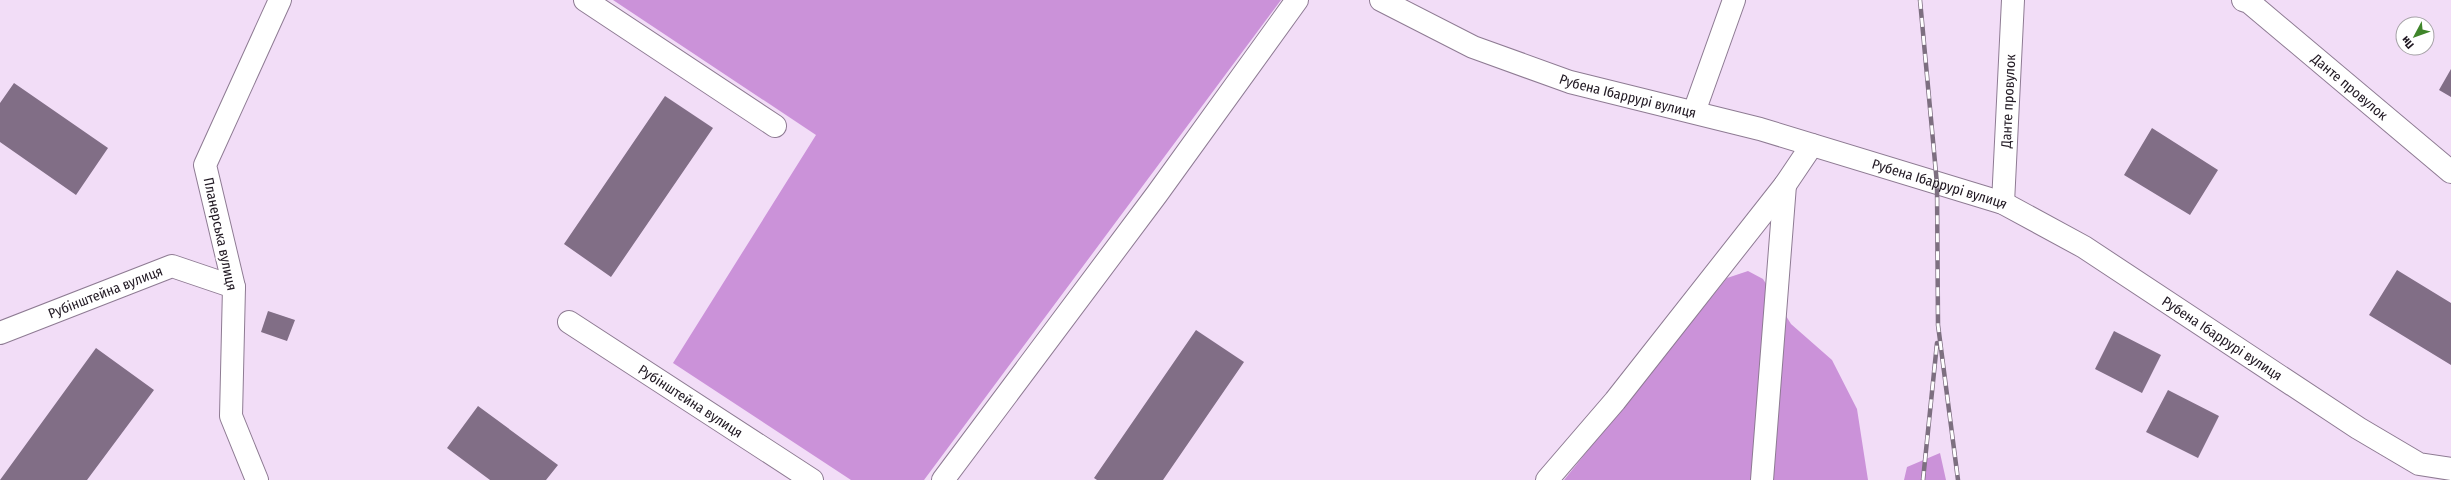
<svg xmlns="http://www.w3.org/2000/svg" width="2451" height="480" font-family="'Fira Sans Condensed',sans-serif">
<rect width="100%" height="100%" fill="#f2ddf7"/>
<path fill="#cb92d9" d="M613 0H1281L924 480H851L673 363 816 135Z
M1748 271 1763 279 1791 324 1832 360 1857 409 1868 480H1564L1727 278Z
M1940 453 1946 480H1904L1907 467Z"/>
<path fill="#816e86" d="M2451 69V97L2439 90Z
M14 83 108 148 76 195 0 142V103Z
M665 96 713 128 611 277 564 244Z
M2152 128 2218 170 2190 215 2124 175Z
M2397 270 2451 303V365L2369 315Z
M268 311 295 320 287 341 261 332Z
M1196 330 1244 362 1163 480H1097L1094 478Z
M2114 331 2161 355 2142 393 2095 369Z
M96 348 154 390 87 480H0Z
M2168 390 2219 416 2198 458 2146 432Z
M478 406 558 465 546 480H490L447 448Z"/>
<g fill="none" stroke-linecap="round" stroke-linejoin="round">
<defs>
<g id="minor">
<path d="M585 0 775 126"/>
<path id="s1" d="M2243 0 2249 2 2451 172"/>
<path d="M1694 112 1734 0"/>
<path id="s2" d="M2003 203 2013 0"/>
<path id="s3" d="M569 322 812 480"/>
<path id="s4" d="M0 333 172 266 234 287"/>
<path d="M257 480 231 416 234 287 205 165 280 0"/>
<path d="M943 480 1157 194 1297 0"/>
<path d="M1547 480 1615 401 1785 185 1812 145"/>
<path d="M1762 480 1785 185"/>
</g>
<g id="major">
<path id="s5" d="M1381 0 1473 47 1570 82 1760 129 2003 203 2084 247 2358 428 2419 464 2451 469"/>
</g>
</defs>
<use href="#minor" stroke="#8e7b93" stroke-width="24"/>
<use href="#major" stroke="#8e7b93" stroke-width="24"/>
<use href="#minor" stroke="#fff" stroke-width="22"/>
<use href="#major" stroke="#fff" stroke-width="22"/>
<defs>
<path id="rail" d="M1920 0 1937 184 1938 325 1958 480
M1923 480 1937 343"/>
</defs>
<use href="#rail" stroke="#7d6f80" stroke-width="4.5"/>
<use href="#rail" stroke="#fff" stroke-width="3" stroke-dasharray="9" stroke-linecap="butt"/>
</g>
<g text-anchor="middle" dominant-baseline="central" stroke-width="4" stroke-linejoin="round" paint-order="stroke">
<g font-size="14" fill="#201822" stroke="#fff">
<text stroke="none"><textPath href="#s1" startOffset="138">Данте провулок</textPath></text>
<text stroke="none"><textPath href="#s5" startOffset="266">Рубена Ібаррурі вулиця</textPath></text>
<text stroke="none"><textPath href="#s2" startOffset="102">Данте провулок</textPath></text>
<text stroke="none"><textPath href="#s5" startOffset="590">Рубена Ібаррурі вулиця</textPath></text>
<text transform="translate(220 234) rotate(78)">Планерська вулиця</text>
<text stroke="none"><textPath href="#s4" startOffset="113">Рубінштейна вулиця</textPath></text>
<text stroke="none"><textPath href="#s5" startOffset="914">Рубена Ібаррурі вулиця</textPath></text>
<text stroke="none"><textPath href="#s3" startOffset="145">Рубінштейна вулиця</textPath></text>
</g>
</g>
<g transform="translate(2415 36) rotate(229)"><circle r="19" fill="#ffffff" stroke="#a6a3a7"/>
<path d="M0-3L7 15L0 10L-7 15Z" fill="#3f852a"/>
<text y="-6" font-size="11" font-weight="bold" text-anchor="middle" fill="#201822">Пн</text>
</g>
</svg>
